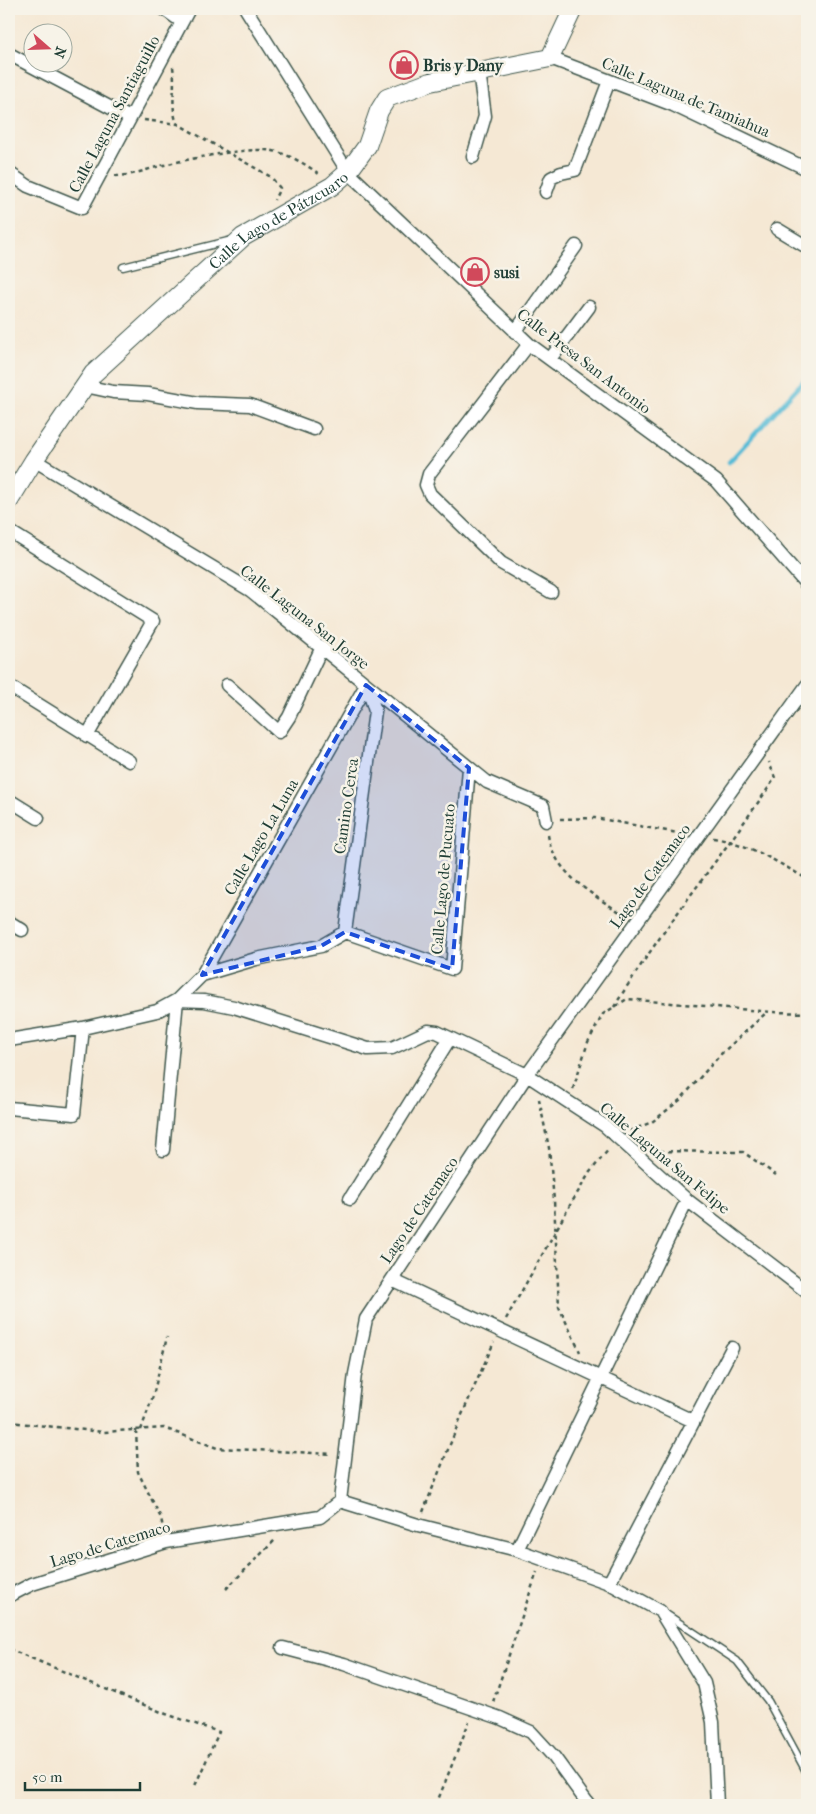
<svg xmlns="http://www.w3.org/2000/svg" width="816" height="1814" font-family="'IM FELL French Canon',serif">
<rect width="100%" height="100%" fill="#f7f3e8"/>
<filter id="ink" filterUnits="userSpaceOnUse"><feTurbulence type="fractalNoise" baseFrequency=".02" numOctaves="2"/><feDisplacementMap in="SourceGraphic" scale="10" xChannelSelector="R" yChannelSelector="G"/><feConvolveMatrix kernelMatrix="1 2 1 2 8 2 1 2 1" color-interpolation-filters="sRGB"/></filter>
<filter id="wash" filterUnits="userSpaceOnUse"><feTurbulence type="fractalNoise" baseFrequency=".0096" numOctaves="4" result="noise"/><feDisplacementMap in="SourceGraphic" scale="20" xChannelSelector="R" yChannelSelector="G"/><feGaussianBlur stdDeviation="1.12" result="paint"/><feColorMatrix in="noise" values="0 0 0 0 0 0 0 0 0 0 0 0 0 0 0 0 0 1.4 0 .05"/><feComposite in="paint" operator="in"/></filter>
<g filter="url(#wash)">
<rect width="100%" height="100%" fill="#f5e8d4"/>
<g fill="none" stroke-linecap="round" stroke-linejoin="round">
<path stroke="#57bcd6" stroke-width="4.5" d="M729 462 807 377"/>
</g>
</g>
<g filter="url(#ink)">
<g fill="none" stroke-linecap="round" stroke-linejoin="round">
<defs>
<path id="lane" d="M123 267 232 240
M666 1614 737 1661 768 1701 807 1773"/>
<path id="street" d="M164 9 182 22
M246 9 348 172 529 344 716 481 807 585
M9 54 130 118
M550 58 673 105 807 169
M473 157 485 116 479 71
M9 173 28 186 82 208 189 9
M546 192 551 178 561 173 575 170 609 81
M777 229 807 247
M515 332 576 246
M529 344 429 474 426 485 430 494 501 563 551 592
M550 359 589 307
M85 386 113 392 148 394 198 403 250 405 314 429
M34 460 250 590 487 782 543 806 546 821
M9 531 153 621 87 736
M227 685 279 732 289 717 322 647
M9 686 129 761
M9 800 38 818
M9 922 22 930
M345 932 375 711 367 685
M202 975 256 959 321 946 345 932 452 969 469 768
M9 1040 83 1028 157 1011 177 1000 204 1001 234 1007 368 1049 392 1048 428 1031 437 1032 527 1075 605 1126 687 1200 807 1292
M9 1108 74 1114 83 1028
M163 1150 177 1000 202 975 366 685
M350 1199 450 1038
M392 1280 693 1421
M340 1501 418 1525 517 1550 609 1583 660 1611 704 1683 713 1722 717 1805
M517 1550 687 1200
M609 1583 732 1348
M9 1596 32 1584 166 1542 320 1517 340 1501 355 1374 366 1319 527 1075 807 685
M283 1648 344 1664 500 1718 531 1732 554 1757 589 1805"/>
<g id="secondary">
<path id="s1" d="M9 501 34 460 93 374 243 237 332 186 348 172 367 146 379 111 387 98 430 82 550 58 573 9"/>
</g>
</defs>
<use href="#lane" stroke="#3f574c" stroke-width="9"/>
<use href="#street" stroke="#3f574c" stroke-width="15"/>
<use href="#secondary" stroke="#3f574c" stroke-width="20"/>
<path stroke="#3f574c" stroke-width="2.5" stroke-dasharray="4 4" stroke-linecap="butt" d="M173 67C176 86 170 107 177 123
M144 120 178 124 271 177 280 188 274 200
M115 176C131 176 145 170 160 166 188 159 237 149 265 150 282 150 308 165 320 175
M560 819 595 818 683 834
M548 835C554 874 595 896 626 916
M713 838C748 843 777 862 807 879
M614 1007C663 927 723 855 775 778L769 762
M573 1089 588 1042 603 1014 627 999 772 1012 807 1013
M539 1099 549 1148 554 1200 559 1307 580 1352
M630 1131 652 1122 680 1100 721 1054 767 1012
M652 1151 743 1152 776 1175
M506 1319 569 1207 590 1172 609 1149
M9 1422 103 1432 164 1428 217 1448 332 1454
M136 1430 138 1472 161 1518 163 1528
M141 1430 153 1396 167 1337
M9 1475 11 1479 9 1508
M423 1512 461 1417 494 1342
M226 1589 276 1539
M9 1649 166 1714 219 1732 194 1788
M493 1702 537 1572
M436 1805 469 1722"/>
<use href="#lane" stroke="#fff" stroke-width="6"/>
<use href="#street" stroke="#fff" stroke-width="12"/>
<use href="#secondary" stroke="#fff" stroke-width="18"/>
</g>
</g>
<path fill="#1d4ed8" fill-opacity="0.2" stroke="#1d4ed8" stroke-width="4" stroke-dasharray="10 6" stroke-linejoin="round" d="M366 685 469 768 452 969 345 932 321 946 202 975Z"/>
<defs>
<symbol id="shop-ring" viewBox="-11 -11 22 22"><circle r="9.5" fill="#f7f3e8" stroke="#d1495b" stroke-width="1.5"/><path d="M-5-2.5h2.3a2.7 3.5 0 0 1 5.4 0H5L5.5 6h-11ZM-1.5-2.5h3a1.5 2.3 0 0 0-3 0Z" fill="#d1495b"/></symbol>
</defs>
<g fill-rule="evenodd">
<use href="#shop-ring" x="388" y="49" width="32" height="32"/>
<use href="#shop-ring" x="459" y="256" width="32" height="32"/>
</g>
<g text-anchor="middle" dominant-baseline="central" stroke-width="5" stroke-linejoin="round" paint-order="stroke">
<g font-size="16" font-weight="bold" fill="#1f3d34" stroke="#f7f3e8" text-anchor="start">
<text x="423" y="65">Bris y Dany</text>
<text x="494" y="272">susi</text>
</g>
<g font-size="16" fill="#1f3d34" stroke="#f7f3e8">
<text transform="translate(686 97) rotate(23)">Calle Laguna de Tamiahua</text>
<text transform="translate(114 114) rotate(-62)">Calle Laguna Santiaguillo</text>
<text stroke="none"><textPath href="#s1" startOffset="394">Calle Lago de Pátzcuaro</textPath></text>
<text transform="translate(584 361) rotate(37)">Calle Presa San Antonio</text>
<text transform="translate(305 617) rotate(38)">Calle Laguna San Jorge</text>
<text transform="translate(346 806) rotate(-82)">Camino Cerca</text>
<text transform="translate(261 837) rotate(-60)">Calle Lago La Luna</text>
<text transform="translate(650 876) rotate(-54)">Lago de Catemaco</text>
<text transform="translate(443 879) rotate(-85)">Calle Lago de Pucuato</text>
<text transform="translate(665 1158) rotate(40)">Calle Laguna San Felipe</text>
<text transform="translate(419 1210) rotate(-56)">Lago de Catemaco</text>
<text transform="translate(110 1544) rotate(-17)">Lago de Catemaco</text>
</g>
</g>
<rect width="816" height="1814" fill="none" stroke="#f7f3e8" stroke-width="30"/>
<g transform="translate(48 48) rotate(110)"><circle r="24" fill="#f7f3e8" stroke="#a1aaa0"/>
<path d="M0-4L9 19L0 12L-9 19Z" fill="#d1495b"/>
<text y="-8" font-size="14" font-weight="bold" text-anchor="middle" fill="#1f3d34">N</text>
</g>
<path d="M25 1782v8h115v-8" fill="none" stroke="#1f3d34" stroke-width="2.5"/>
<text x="32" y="1782" font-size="15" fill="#1f3d34" stroke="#f7f3e8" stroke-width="4" paint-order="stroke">50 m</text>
</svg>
